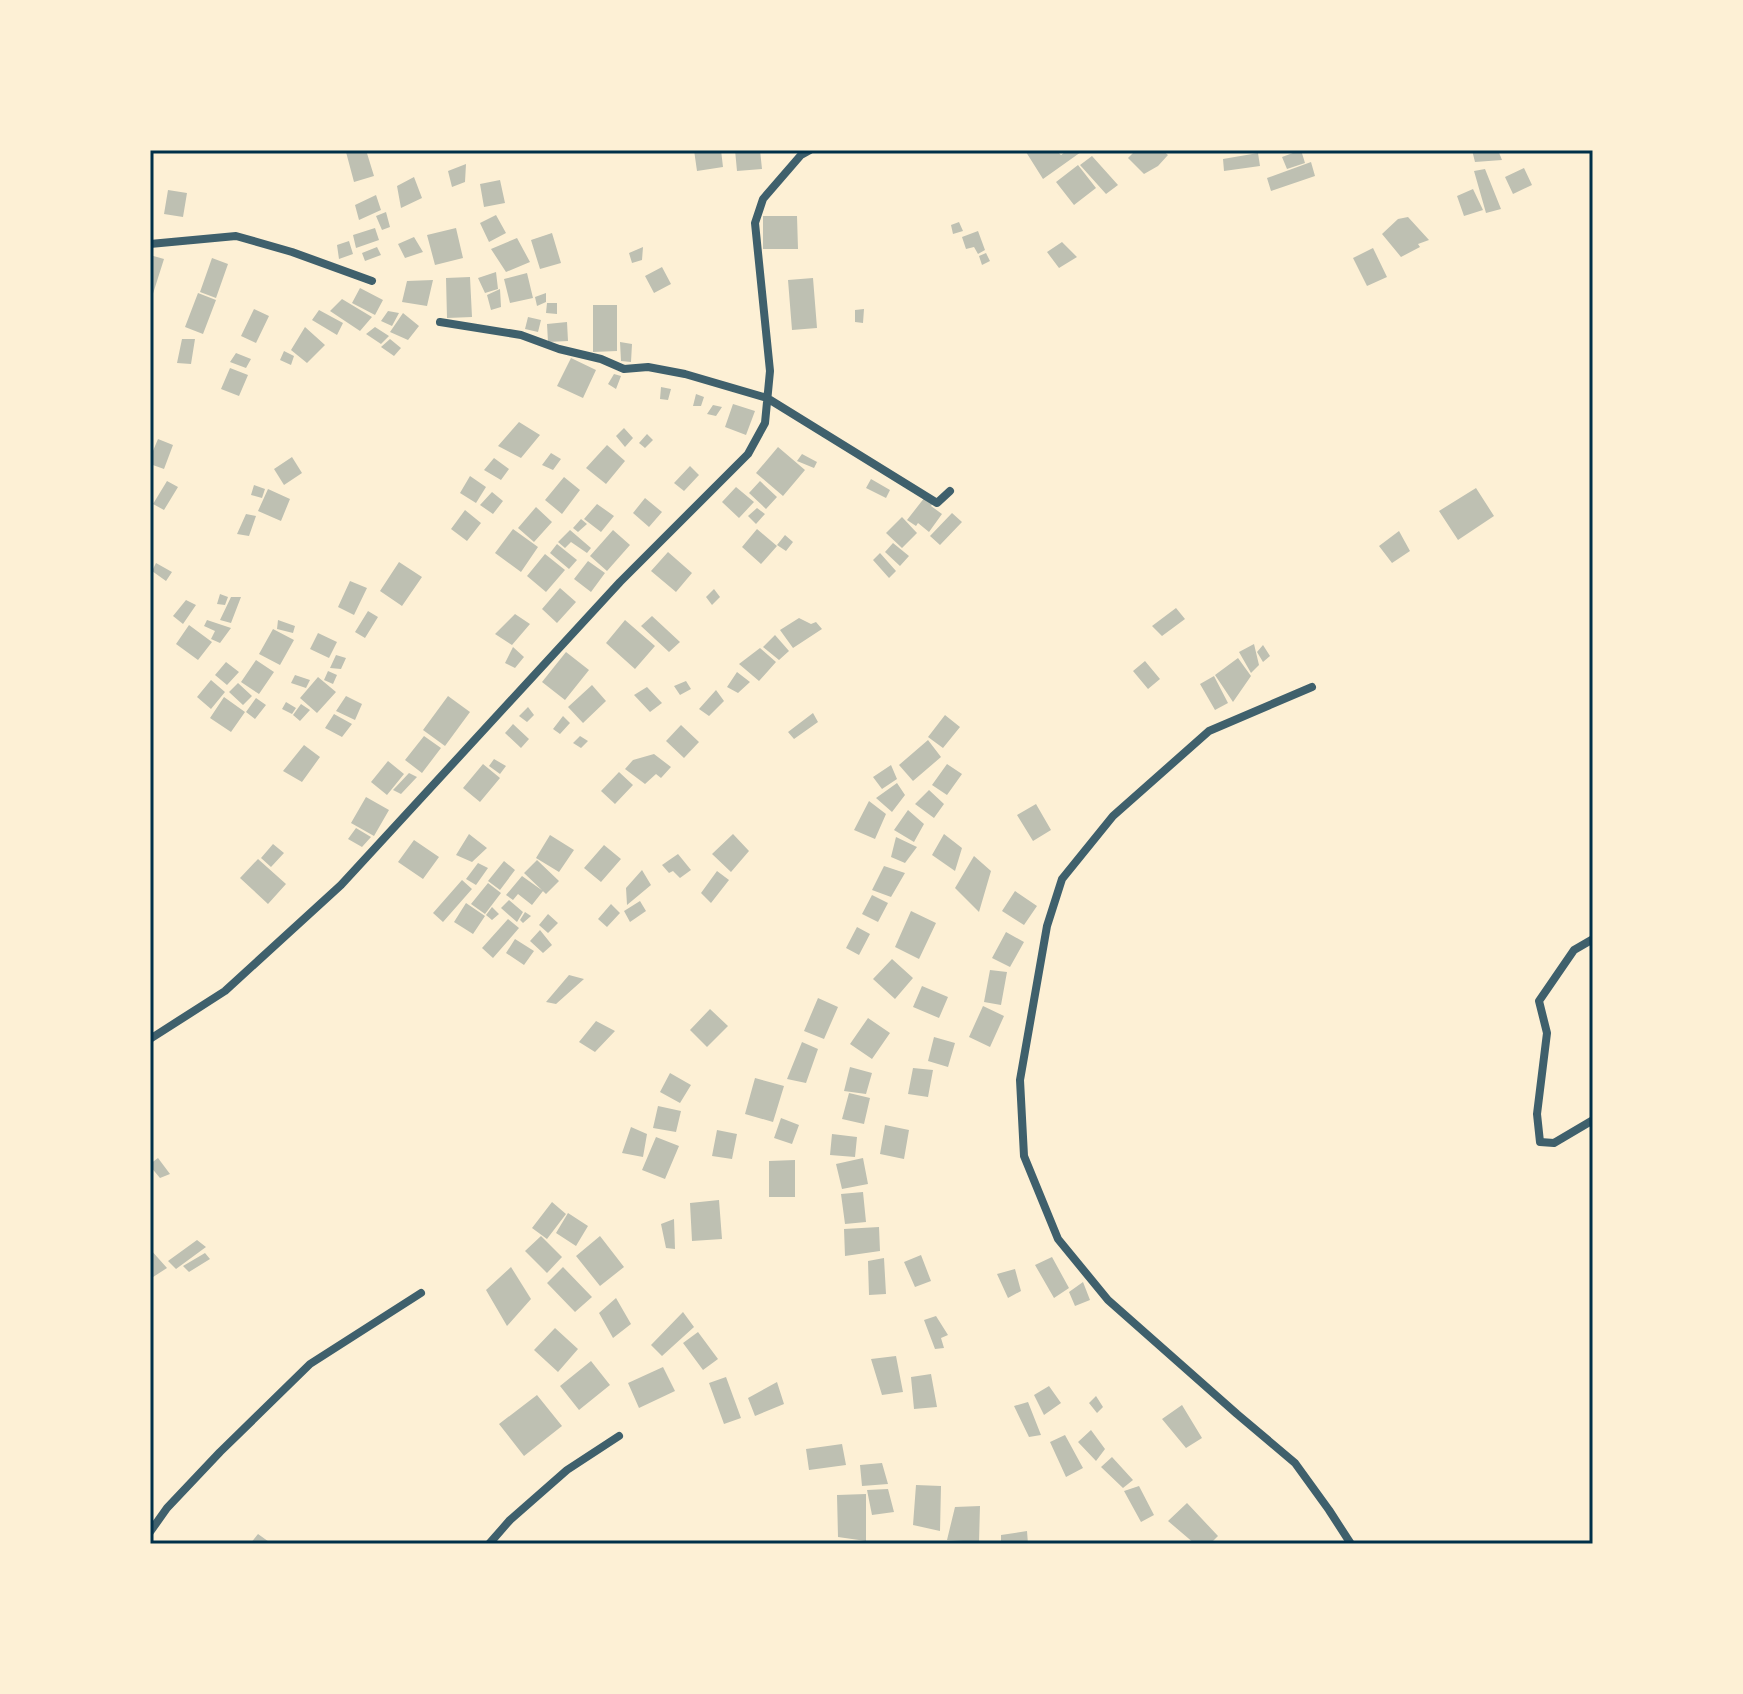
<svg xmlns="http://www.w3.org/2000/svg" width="1743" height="1694" font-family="Inter,sans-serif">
<rect width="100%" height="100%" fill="#fdf0d5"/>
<path fill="#bec0b2" d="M353 150H366L374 176 354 182 346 152Z
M694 150H721L723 167 697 171Z
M735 150H760L762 169 737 171Z
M1029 150H1056L1061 155 1068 150H1080L1081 152 1043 179 1026 152Z
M1136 150H1162L1168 155 1158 166 1144 174 1128 158Z
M1301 150 1305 163 1287 169 1282 157Z
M1472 150H1498L1502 160 1475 162Z
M1258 153 1260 166 1224 171 1223 159Z
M1092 156 1118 185 1106 194 1080 165Z
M1311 162 1315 176 1271 191 1267 178Z
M466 164 465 182 452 187 448 171Z
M1078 165 1096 188 1074 205 1056 182Z
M1524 168 1532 185 1513 194 1505 177Z
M1485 169 1501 209 1486 213 1474 171Z
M414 177 422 198 401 208 397 186Z
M500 180 505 203 484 207 480 184Z
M1473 189 1483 210 1464 216 1457 196Z
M168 190 187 193 183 217 164 214Z
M376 195 381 210 359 220 355 205Z
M386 212 390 227 382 230 376 216Z
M496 215 506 233 489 242 480 223Z
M763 216H797L798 249H763Z
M1408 217 1429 240 1418 244 1420 247 1401 257 1382 234 1398 219Z
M959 222 963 231 953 234 951 225Z
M375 228 379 240 356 248 353 235Z
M456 228 463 258 435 265 427 235Z
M978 231 985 250 978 254 974 247 966 249 962 237Z
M552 233 561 263 540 269 531 240Z
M414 237 423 252 405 258 398 244Z
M517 238 530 262 506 272 491 249Z
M349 241 353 254 339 259 337 245Z
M1062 242 1077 257 1059 268 1047 252Z
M377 247 381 255 365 261 362 253Z
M643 247 642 260 632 263 629 253Z
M1373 248 1387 277 1367 286 1353 258Z
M986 253 990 261 982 265 979 256Z
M150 255 164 259 151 300H150Z
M212 258 228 264 216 298 200 292Z
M662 267 671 284 654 293 645 276Z
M496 272 498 289 485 293 478 278Z
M527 273 533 298 510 303 504 279Z
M470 277 472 317 447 318 446 278Z
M813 278 817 328 792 330 788 280Z
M433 280 427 306 402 302 407 281Z
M360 288 383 300 375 315 352 303Z
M500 289 501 307 491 310 487 295Z
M198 293 216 300 203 334 185 327Z
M546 293V302L537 306 535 297Z
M342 299 372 317 360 331 330 311Z
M547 303H557V314L546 313Z
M593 305H617V351L593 352Z
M254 309 269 316 256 343 241 336Z
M864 309 863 323 855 322V310Z
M319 310 343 323 337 335 312 320Z
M388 311 399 313 392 326 381 321Z
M403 313 419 326 408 340 390 332Z
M528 317 541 320 538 332 525 329Z
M567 322 568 341 548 342 547 324Z
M305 327 325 345 307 363 291 350Z
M375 327 389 336 381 344 366 334Z
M182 339H195L191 364 177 363Z
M390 339 401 348 394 356 381 347Z
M620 342 632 344 631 362 621 361Z
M284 351 294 356 291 365 280 360Z
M236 353 251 359 246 368 230 362Z
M571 358 596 370 583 398 557 386Z
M230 368 248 375 239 396 221 389Z
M614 374 621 376 616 389 608 384Z
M661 387 671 389 668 400 660 399Z
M696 394 704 397 701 406H693Z
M733 404 755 411 746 435 725 427Z
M713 405 722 407 716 416 707 414Z
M519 422 540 435 521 458 498 446Z
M624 428 633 438 625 447 616 436Z
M647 434 653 440 645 448 639 443Z
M158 439 173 445 164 469 150 464V458Z
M607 445 625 461 606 484 586 468Z
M778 447 805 470 783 496 756 473Z
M551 453 561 459 553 470 542 465Z
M802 454 817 462 814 468 797 461Z
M292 457 302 473 284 485 274 469Z
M494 458 509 469 501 480 484 470Z
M690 466 699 475 684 491 674 483Z
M470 476 486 487 476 503 460 493Z
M564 477 580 490 562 514 545 500Z
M871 479 890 490 886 498 866 488Z
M167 481 178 487 164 510 153 504Z
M760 481 777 497 766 509 749 493Z
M254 485 265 489 262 498 251 495Z
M736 487 754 502 739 518 722 502Z
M1476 488 1494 516 1458 540 1439 511Z
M268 489 290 499 281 521 258 511Z
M492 492 503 501 493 514 480 505Z
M925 497 933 503 931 506 942 514 929 532 918 523 916 526 907 520Z
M645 498 662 512 649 527 633 513Z
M597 504 614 516 601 532 584 519Z
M536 507 552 522 534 542 518 528Z
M757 508 765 514 756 524 748 516Z
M465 510 481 523 467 541 451 529Z
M952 513 962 522 940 545 930 536Z
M246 514 256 516 249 536 237 534Z
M902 517 917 533 902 548 886 533Z
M581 519 587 524 578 532 573 528Z
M513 529 538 547 521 572 495 553Z
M757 529 777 546 761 564 742 547Z
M570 530 591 548 587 553 571 542 565 548 558 542Z
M613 530 630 545 607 571 590 556Z
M1399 531 1410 551 1392 563 1379 546Z
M785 535 793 542 786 551 777 545Z
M893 543 909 556 900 566 885 552Z
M557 544 577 560 569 569 550 553Z
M668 552 692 573 676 592 651 571Z
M880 553 896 571 889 578 873 560Z
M545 554 565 570 546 592 527 576Z
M588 561 605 573 591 592 574 579Z
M399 562 422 577 402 606 380 591Z
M156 563 172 572 166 581 152 571Z
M350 581 367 588 354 615 338 607Z
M560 588 576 602 557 623 542 609Z
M714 589 720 597 712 605 706 597Z
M220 594 228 597 225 605 217 604Z
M231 597H241L231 623 220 620Z
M186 600 196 605 183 624 173 616Z
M1176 608 1185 619 1162 636 1152 626Z
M368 611 378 617 365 638 355 632Z
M515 614 530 624 512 645 495 634Z
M652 616 680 642 669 652 641 626Z
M799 618 811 624 816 622 822 629 793 648 780 630Z
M207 620 231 628 220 643 211 639 215 631 204 626Z
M278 620 295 626 293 633 277 629Z
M625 620 655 646 635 669 606 643Z
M189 625 212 642 198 660 176 644Z
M273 629 294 640 280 665 259 654Z
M318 633 337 642 329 658 310 649Z
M775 635 789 651 779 660 763 647Z
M1254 644 1259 665 1251 673 1239 652Z
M1263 645 1270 656 1263 662 1257 652Z
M513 647 524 657 515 668 505 663Z
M760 648 776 662 759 681 739 664Z
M566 652 589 670 565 700 542 682Z
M336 655 346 658 341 669 330 668Z
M1238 658 1251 676 1233 702 1215 675Z
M256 660 274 672 259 694 241 682Z
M1145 661 1160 679 1148 689 1133 671Z
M226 662 239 672 227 685 215 675Z
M328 671 337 675 333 684 324 680Z
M737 672 750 682 738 693 727 687Z
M295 675 310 680 306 688 291 683Z
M1214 676 1228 703 1215 710 1200 684Z
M318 677 336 692 317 713 300 698Z
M211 680 225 692 211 709 197 697Z
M686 681 691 689 680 695 674 686Z
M238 683 252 696 243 705 229 692Z
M592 685 606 701 583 723 568 707Z
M647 687 662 703 650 712 634 695Z
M716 690 724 701 709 716 699 709Z
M346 696 362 704 355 720 336 711Z
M448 696 470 712 445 746 423 730Z
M224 697 245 712 231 732 210 718Z
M256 698 266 705 255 719 246 712Z
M286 702 296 708 292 714 282 709Z
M301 704 310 710 300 721 293 715Z
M528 707 534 715 527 722 519 716Z
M813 713 818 722 794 739 788 732Z
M334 714 352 724 342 737 325 728Z
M945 715 960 727 943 748 928 737Z
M563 716 570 723 560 734 553 729Z
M513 724 529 739 521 748 505 733Z
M681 725 699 742 684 758 666 741Z
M424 736 441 748 422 773 405 760Z
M580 736 588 741 581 748 573 743Z
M928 740 941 757 913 781 899 765Z
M304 745 320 757 302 782 283 771Z
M654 754 671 767 661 778 656 774 645 784 625 769 633 760Z
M494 759 506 766 500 774 489 766Z
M388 761 404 774 387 795 371 782Z
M483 764 500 778 480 802 463 788Z
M947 764 962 774 947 795 932 785Z
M891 765 897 779 882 789 873 777Z
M619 772 633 785 615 804 601 791Z
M409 773 417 777 401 794 393 790Z
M897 783 905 795 892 812 876 798Z
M929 790 944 804 934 818 915 804Z
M366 797 389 810 374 836 351 823Z
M869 801 886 814 875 839 854 830Z
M1036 804 1051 830 1033 841 1017 815Z
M908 810 924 824 914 842 894 830Z
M356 828 371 837 362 847 348 839Z
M469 834 487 848 472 862 456 855Z
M733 834 749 851 731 872 712 854Z
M944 834 962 848 955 871 932 855Z
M550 835 574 850 559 872 536 858Z
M896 837 917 847 905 863 891 857Z
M414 840 439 857 423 879 398 862Z
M273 844 284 853 271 867 261 858Z
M604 845 621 859 601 882 584 868Z
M678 854 691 870 680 878 673 871 669 873 662 865Z
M974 856 991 871 979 912 955 888Z
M258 859 286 884 268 904 240 878Z
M537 860 559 881 546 894 524 873Z
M504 861 515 870 500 890 488 881Z
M478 863 488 868 476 885 466 879Z
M884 866 905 873 891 897 872 890Z
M642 870 651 885 627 905 626 888Z
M717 871 729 880 711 903 701 893Z
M522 876 543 891 532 905 518 894 513 900 506 895Z
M462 880 472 889 443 922 433 913Z
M488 883 501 893 485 914 471 904Z
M1015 891 1037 906 1024 925 1002 911Z
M872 895 888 903 878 922 862 914Z
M509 900 523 912 517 922 501 908Z
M640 901 646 911 630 922 624 911Z
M466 903 485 916 473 934 454 922Z
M611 904 620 913 607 927 598 919Z
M492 907 499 914 492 920 486 915Z
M911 911 936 923 919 959 895 947Z
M525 912 531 916 523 923 520 920Z
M548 914 558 923 548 933 539 925Z
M508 919 519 928 493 958 482 948Z
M857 927 870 934 859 955 846 948Z
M540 930 552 945 543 953 530 941Z
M1006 932 1024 942 1010 967 992 958Z
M515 939 534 951 524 965 506 953Z
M892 959 913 978 895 999 873 979Z
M990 970 1007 972 1001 1005 984 1002Z
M569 975 584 979 556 1004 546 1002Z
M922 986 948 997 939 1018 913 1007Z
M818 998 838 1007 824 1039 804 1031Z
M983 1006 1004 1016 990 1047 969 1037Z
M710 1009 728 1026 707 1047 690 1030Z
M868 1018 890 1033 872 1059 850 1044Z
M596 1021 615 1031 595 1052 579 1042Z
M934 1037 955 1043 948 1067 928 1061Z
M802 1042 818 1049 806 1083 787 1079Z
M850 1067 872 1073 866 1094 844 1091Z
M913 1068 933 1070 928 1097 908 1094Z
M670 1073 691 1085 680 1103 660 1092Z
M755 1078 784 1086 773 1122 745 1114Z
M849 1093 870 1098 864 1124 842 1119Z
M658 1106 681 1111 676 1132 653 1128Z
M781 1118 799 1125 792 1144 774 1138Z
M885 1125 909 1130 904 1159 880 1154Z
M631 1127 647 1134 643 1157 622 1153Z
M717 1130 737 1134 732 1159 712 1156Z
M832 1134 857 1137 855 1157 830 1155Z
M656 1137 679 1146 665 1179 642 1170Z
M158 1158 170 1174 160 1178 150 1166V1164Z
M863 1158 868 1184 842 1189 836 1164Z
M795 1160V1197H769V1161Z
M863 1192 866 1222 845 1224 841 1194Z
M719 1200 722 1239 692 1241 690 1203Z
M552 1202 566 1214 547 1239 532 1228Z
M568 1213 588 1226 576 1246 556 1233Z
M674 1219 675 1249 666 1248 661 1224Z
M879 1227 880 1251 845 1256 844 1229Z
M541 1236 562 1257 547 1273 525 1251Z
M600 1236 624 1267 600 1286 576 1256Z
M197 1240 206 1247 176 1269 168 1261Z
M150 1249 167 1268 150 1279Z
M205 1253 210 1259 189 1272 183 1266Z
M921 1255 931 1281 915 1287 904 1262Z
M1052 1257 1069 1288 1054 1298 1035 1265Z
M884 1258 886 1294 869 1295 868 1261Z
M511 1267 531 1299 507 1326 486 1290Z
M563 1267 592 1297 575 1312 547 1283Z
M1015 1269 1021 1291 1008 1298 997 1274Z
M1083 1282 1090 1300 1075 1306 1069 1292Z
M616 1298 631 1324 613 1338 599 1313Z
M683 1312 694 1327 662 1356 651 1345Z
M936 1316 948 1335 941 1338 944 1348 935 1349 924 1320Z
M555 1328 578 1349 558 1372 534 1350Z
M698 1332 718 1359 703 1370 683 1343Z
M896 1356 903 1392 882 1395 871 1359Z
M591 1361 610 1385 579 1410 560 1386Z
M663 1367 675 1391 639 1408 628 1383Z
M931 1374 937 1407 914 1409 911 1377Z
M726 1377 741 1418 724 1424 709 1383Z
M777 1382 784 1404 755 1416 748 1398Z
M1049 1386 1061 1403 1044 1415 1034 1395Z
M537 1395 562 1426 524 1456 499 1424Z
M1096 1396 1103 1407 1097 1413 1089 1403Z
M1028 1402 1041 1435 1029 1437 1014 1406Z
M1182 1405 1202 1438 1186 1448 1162 1419Z
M1091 1430 1105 1449 1096 1461 1078 1442Z
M1065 1435 1083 1468 1066 1477 1050 1442Z
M842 1444 846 1465 809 1470 806 1449Z
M1112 1457 1133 1480 1123 1488 1101 1467Z
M882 1463 888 1484 862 1486 860 1465Z
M916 1485 941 1486 940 1531 913 1525Z
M1139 1486 1154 1515 1141 1522 1124 1491Z
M888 1489 894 1512 872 1515 867 1490Z
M866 1494V1541L838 1537 837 1495Z
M1187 1503 1218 1536 1210 1544H1195L1168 1521Z
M980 1506 979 1542 947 1540 955 1507Z
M1027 1531 1028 1544H1001V1535Z
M258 1534 272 1544H250Z"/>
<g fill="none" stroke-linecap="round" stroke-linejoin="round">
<path stroke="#3f606c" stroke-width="8" d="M150 244 236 236 292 252 372 281
M440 322 521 335 559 349 601 359 624 369 648 367 685 374 767 398 937 503 950 491
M1312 687 1209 731 1113 816 1062 879 1047 926 1020 1080 1024 1156 1058 1239 1108 1300 1237 1414 1295 1463 1329 1510 1351 1544
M1593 939 1574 950 1539 1001 1547 1033 1537 1114 1540 1142 1554 1143 1593 1120
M150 1039 225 991 341 885 620 582 748 454 765 423 770 371 755 223 763 199 801 155 810 150
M150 1532 167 1508 220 1452 310 1364 421 1293
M489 1544 510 1520 567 1470 619 1436"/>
</g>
<rect width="1743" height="1694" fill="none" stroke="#fdf0d5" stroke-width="304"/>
<rect x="152" y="152" width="1439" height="1390" fill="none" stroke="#003049" stroke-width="3"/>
</svg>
